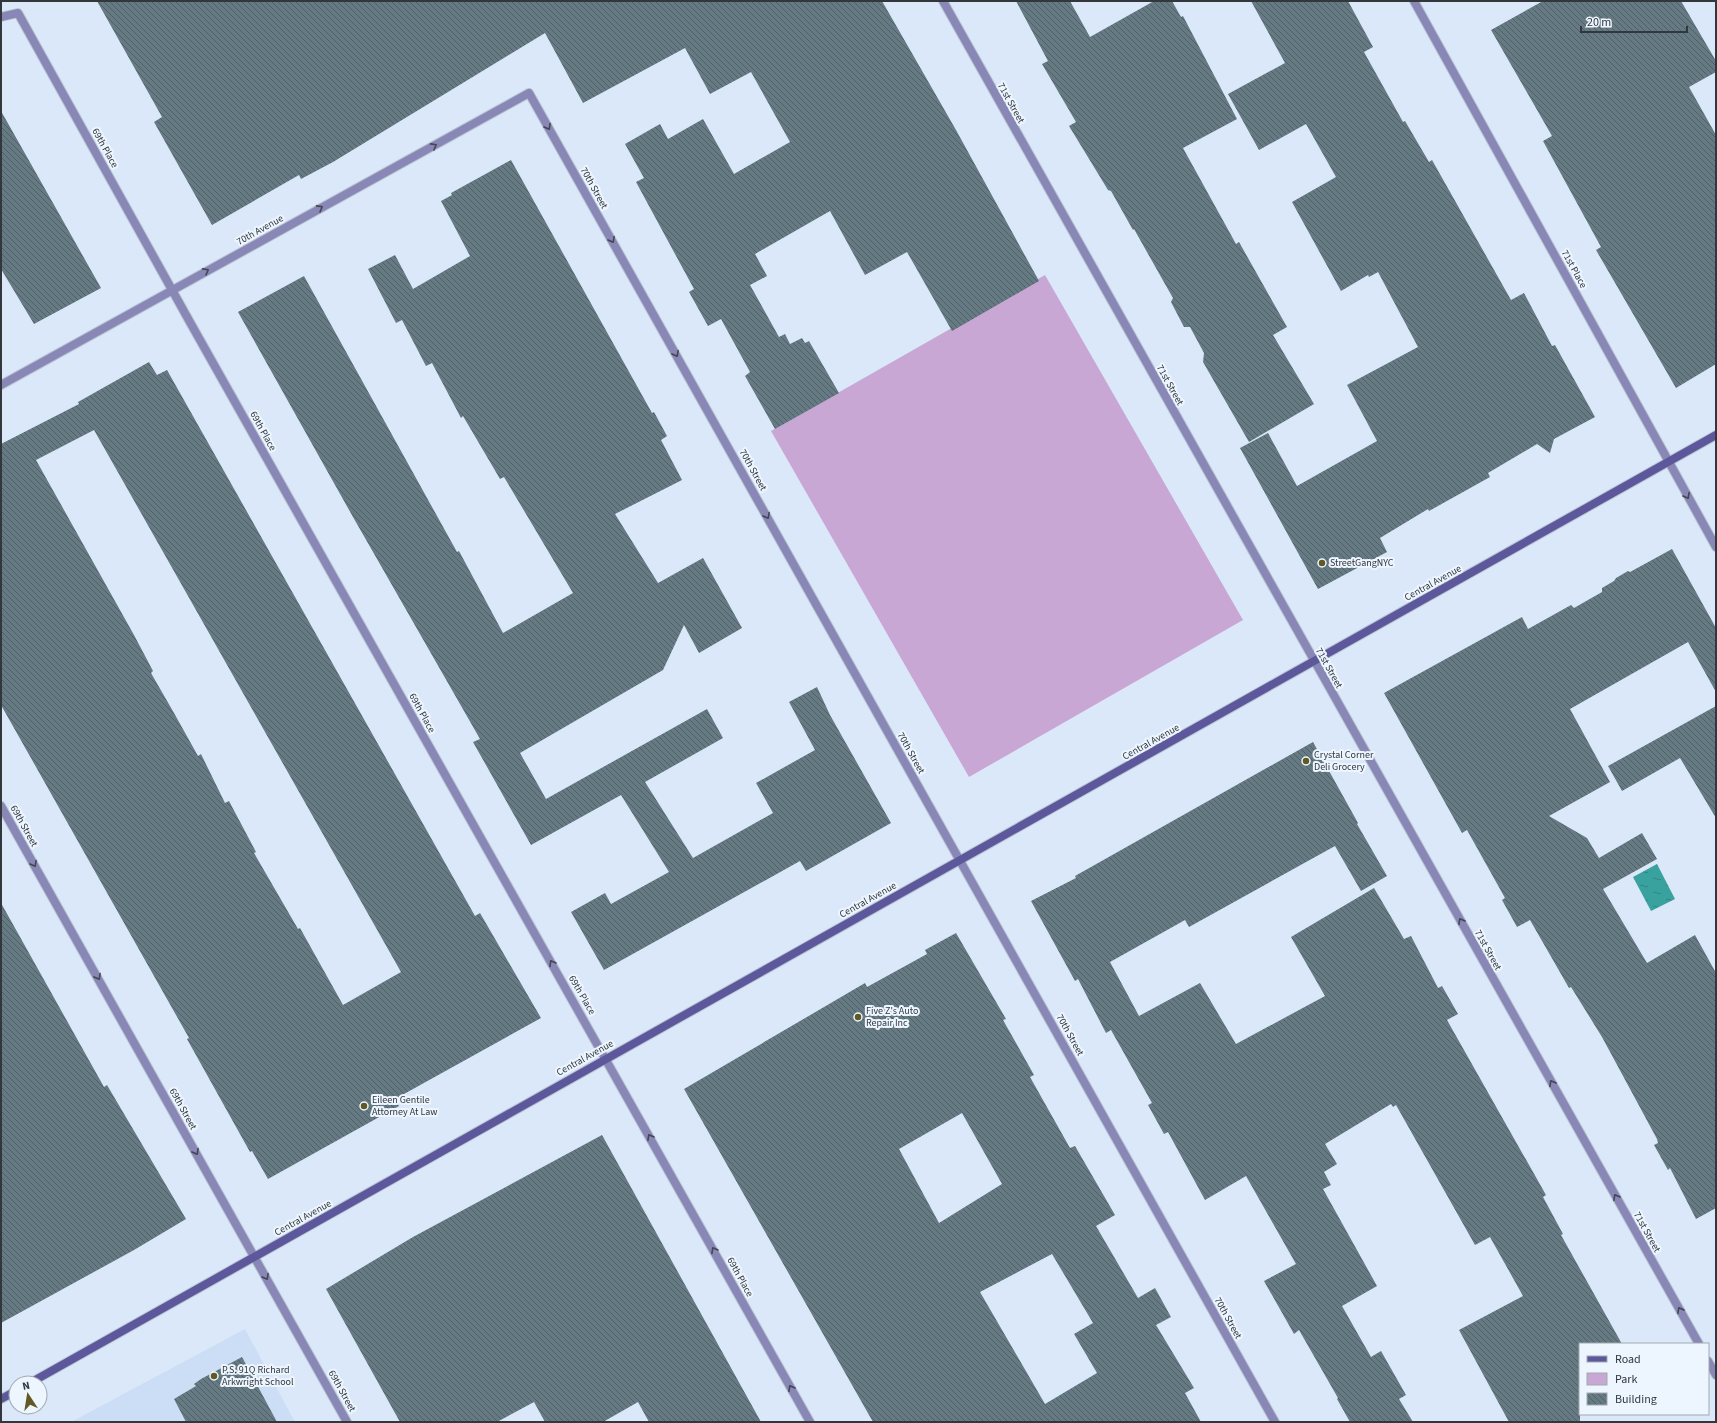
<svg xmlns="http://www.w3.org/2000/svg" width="1717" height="1423" font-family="'Source Sans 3',sans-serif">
<defs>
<pattern id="water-ripples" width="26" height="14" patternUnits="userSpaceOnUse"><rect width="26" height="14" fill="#39a29f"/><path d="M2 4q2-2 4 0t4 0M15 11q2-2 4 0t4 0" fill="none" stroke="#318583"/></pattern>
<pattern id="building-back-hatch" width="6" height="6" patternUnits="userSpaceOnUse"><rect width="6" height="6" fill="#667a83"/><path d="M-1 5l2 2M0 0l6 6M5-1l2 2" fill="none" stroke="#506067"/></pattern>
</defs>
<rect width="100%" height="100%" fill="#dbe8f9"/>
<path fill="#ccdef5" d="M245 1329 295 1422H71Z"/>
<path fill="#c8a7d4" d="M1045 275 1243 620 969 777 771 431Z"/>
<path fill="url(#water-ripples)" d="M1657 864 1675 899 1651 911 1633 877Z"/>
<path fill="url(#building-back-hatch)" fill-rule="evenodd" d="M97 1H882L956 130 1039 281 952 331 907 252 865 275 830 211 755 254 767 276 750 285 779 337 785 334 790 344 802 338 805 343 809 341 839 393 775 429 745 376 750 372 721 319 708 326 689 292 694 289 636 182 644 178 625 144 660 124 668 139 703 119 734 174 790 142 751 72 710 94 685 48 583 103 545 33 333 162 301 179 299 175 212 225 154 122 162 117Z
M1016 1H1070L1090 37 1154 1H1172L1181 17 1183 16 1237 119 1183 148 1236 244 1239 242 1287 327 1273 335 1314 404 1249 442 1203 362 1204 353 1190 327H1184L1171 302 1173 298 1165 284 1134 229 1133 230 1111 191 1108 190 1069 126 1076 122 1042 64 1048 61Z
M1251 1H1348L1373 47 1364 52 1403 122 1405 121 1429 162 1432 160 1511 300 1524 293 1552 346 1555 345 1595 417 1554 439 1550 453 1537 444 1488 473 1490 477 1429 511 1428 509 1380 538 1387 552 1318 589 1240 448 1268 433 1297 486 1377 441 1347 385 1418 347 1378 272 1369 277 1368 275 1341 291 1292 202 1336 177 1306 124 1259 150 1228 94 1285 63Z
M1543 1H1681L1716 61V72L1689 87 1716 135V364L1676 388 1596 250 1601 247 1543 141 1552 136 1491 30Z
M1 111 101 288 34 324 1 269Z
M511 160 652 413 654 412 667 436 661 440 682 480 615 514 658 583 703 558 742 628 699 653 684 625 663 670 520 753 546 799 707 709 723 738 645 782 693 858 773 813 756 783 815 750 789 702 817 687 830 715 891 823 806 871 800 861 604 970 571 912 605 893 611 904 669 872 621 795 531 845 473 742 480 739 353 517 238 312 304 276 457 552 459 551 503 633 573 593 504 477 500 479 463 416 461 418 432 363 426 366 402 320 396 323 368 269 395 255 413 289 470 256 441 201 452 195 451 193Z
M149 362 157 375 167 370 475 916 480 913 541 1018 395 1099 399 1106 268 1179 252 1151 250 1152 187 1039 189 1038 1 705V444L79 404 78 402ZM94 430 401 972 343 1005 300 928 298 929 254 853 256 852 229 801 225 803 201 754 198 756 174 713 151 673 153 671 134 635 36 460Z
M1672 549 1716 628V692L1688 642 1570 709 1610 782 1549 816 1587 838 1599 858 1642 833 1657 859 1603 889 1647 963 1695 935 1716 973V1208L1696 1219 1670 1168 1668 1170 1654 1145 1658 1143 1657 1139 1602 1037 1571 987 1569 988 1530 920 1517 927 1502 900 1505 898 1467 830 1462 833 1384 693 1522 617 1528 629 1571 605 1574 608 1602 592V588L1614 581 1616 578 1628 571 1630 572Z
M1716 706V818L1680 758 1622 791 1608 766Z
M1313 742 1358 823 1357 824 1387 876 1361 891 1335 846 1189 927 1185 920 1110 962 1139 1016 1200 983 1236 1044 1325 996 1291 937 1374 888 1404 939 1411 936 1438 988 1442 986 1458 1014 1447 1020 1546 1195 1543 1197 1563 1234 1561 1235 1622 1344H1580V1422H1509L1459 1330 1523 1296 1490 1237 1475 1245 1396 1105 1393 1107 1391 1104 1325 1144 1337 1164 1324 1172 1331 1185 1323 1189 1377 1286 1342 1306 1371 1357 1381 1351 1406 1395 1399 1399 1413 1422H1350L1337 1399 1338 1398 1299 1330 1294 1334 1264 1281 1296 1264 1246 1176 1205 1200 1168 1132 1164 1134 1148 1105 1152 1103 1111 1030 1106 1033 1078 979 1075 981 1031 901 1076 878 1075 876Z
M1 903 104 1087 107 1085 186 1219 134 1250 1 1323Z
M956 933 1006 1019 1003 1020 1034 1075 1030 1077 1070 1148 1075 1146 1115 1215 1096 1226 1138 1298 1155 1288 1171 1317 1156 1325 1194 1388 1185 1393 1201 1422H873L684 1089 865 983 867 987 927 954 925 950ZM962 1113 1002 1184 939 1223 899 1149ZM1052 1254 1093 1323 1074 1334 1097 1373 1045 1404 980 1292Z
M602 1135 761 1422H649L638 1402 603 1422H545L534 1402 497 1422H400L326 1289 413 1237Z
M242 1357 277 1422H186L174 1399 196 1386 194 1384 201 1379Z"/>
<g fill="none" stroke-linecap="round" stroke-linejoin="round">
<defs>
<path id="street" d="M943 1 1699 1344
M1414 1 1716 547
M1 17 18 13 191 324 810 1422
M1 385 529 93 1275 1422
M1 806 347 1422
M1708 1361 1716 1375"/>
<path id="secondary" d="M30 1383 1716 435
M1 1399 16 1391"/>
</defs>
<use href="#street" stroke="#b9c5d3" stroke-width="10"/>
<use href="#secondary" stroke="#b9c5d3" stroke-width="10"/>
<use href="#street" stroke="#8887b5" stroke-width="8"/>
<use href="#secondary" stroke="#5d579b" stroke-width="8"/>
</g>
<defs><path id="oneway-chevron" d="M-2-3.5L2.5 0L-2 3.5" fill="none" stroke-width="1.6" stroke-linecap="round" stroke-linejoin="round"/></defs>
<g stroke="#434755">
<use href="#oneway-chevron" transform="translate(548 127) rotate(61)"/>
<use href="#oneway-chevron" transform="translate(434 146) rotate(-29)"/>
<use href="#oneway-chevron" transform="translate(320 208) rotate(-29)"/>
<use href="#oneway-chevron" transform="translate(612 240) rotate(61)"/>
<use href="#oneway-chevron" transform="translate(206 271) rotate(-29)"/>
<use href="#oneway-chevron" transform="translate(676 354) rotate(61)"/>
<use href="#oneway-chevron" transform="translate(1687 496) rotate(61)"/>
<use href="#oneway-chevron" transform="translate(767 516) rotate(61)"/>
<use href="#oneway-chevron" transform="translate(34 864) rotate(61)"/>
<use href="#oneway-chevron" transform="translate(1461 921) rotate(-119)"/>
<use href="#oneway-chevron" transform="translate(552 963) rotate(-120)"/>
<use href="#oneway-chevron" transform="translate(98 977) rotate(61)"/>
<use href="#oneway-chevron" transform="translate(1552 1083) rotate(-119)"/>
<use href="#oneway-chevron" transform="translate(650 1137) rotate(-119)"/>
<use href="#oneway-chevron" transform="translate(196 1152) rotate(61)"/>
<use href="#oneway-chevron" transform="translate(1616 1197) rotate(-119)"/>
<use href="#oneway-chevron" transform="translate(714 1250) rotate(-119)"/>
<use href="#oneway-chevron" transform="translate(266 1277) rotate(61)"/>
<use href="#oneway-chevron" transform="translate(1680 1310) rotate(-119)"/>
<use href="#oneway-chevron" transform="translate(791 1388) rotate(-119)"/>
</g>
<g fill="#615824" stroke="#edf5ff" stroke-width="1.5">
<circle cx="1322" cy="563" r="4"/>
<circle cx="1306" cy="761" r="4"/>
<circle cx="858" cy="1017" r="4"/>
<circle cx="364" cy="1106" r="4"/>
<circle cx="214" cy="1376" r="4"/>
</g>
<g text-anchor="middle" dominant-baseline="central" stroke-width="4" stroke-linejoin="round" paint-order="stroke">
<g font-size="10" fill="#32373d" stroke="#edf5ff">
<text transform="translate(1011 103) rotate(61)">71st Street</text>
<text transform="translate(105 148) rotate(61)">69th Place</text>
<text transform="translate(594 188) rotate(61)">70th Street</text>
<text transform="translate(260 230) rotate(-29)">70th Avenue</text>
<text transform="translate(1574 269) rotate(61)">71st Place</text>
<text transform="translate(1170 385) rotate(61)">71st Street</text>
<text transform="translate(263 431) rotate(61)">69th Place</text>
<text transform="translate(753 470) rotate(61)">70th Street</text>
<text transform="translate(1433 583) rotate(-29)">Central Avenue</text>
<text transform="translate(1329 668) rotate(61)">71st Street</text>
<text transform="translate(422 713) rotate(61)">69th Place</text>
<text transform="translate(1151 742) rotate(-29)">Central Avenue</text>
<text transform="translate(911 753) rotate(61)">70th Street</text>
<text transform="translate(24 826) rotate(61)">69th Street</text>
<text transform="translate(868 900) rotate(-29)">Central Avenue</text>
<text transform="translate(1488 950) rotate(61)">71st Street</text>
<text transform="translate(582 995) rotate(60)">69th Place</text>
<text transform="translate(1070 1035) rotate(61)">70th Street</text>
<text transform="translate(585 1058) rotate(-29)">Central Avenue</text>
<text transform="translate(183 1109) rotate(61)">69th Street</text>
<text transform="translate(303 1218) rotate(-29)">Central Avenue</text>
<text transform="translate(1647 1232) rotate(61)">71st Street</text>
<text transform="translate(740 1277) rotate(61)">69th Place</text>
<text transform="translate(1228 1318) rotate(61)">70th Street</text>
<text transform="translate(342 1391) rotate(61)">69th Street</text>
</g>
<g font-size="10" fill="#32373d" stroke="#edf5ff" text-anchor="start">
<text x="1330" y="563">StreetGangNYC</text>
<text x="1314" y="755">Crystal Corner<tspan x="1314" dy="12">Deli Grocery</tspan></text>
<text x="866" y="1011">Five Z's Auto<tspan x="866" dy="12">Repair Inc</tspan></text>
<text x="372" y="1100">Eileen Gentile<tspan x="372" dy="12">Attorney At Law</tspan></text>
<text x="222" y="1370">P.S. 91Q Richard<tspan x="222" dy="12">Arkwright School</tspan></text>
</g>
</g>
<rect width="1717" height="1423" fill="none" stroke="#32373d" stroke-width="4"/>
<rect x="1579" y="1343" width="130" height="72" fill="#edf5ff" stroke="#a2a9b1"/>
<rect x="1587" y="1356" width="20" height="6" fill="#5d579b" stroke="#a2a9b1"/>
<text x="1615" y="1363" font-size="12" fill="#32373d">Road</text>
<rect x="1587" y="1373" width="20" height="12" fill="#c8a7d4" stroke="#a2a9b1"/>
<text x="1615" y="1383" font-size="12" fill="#32373d">Park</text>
<rect x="1587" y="1393" width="20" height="12" fill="url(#building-back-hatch)" stroke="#a2a9b1"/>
<text x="1615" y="1403" font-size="12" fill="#32373d">Building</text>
<g transform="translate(28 1395) rotate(348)"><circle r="19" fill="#edf5ff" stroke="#a2a9b1"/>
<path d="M0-3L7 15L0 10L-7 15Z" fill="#615824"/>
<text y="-6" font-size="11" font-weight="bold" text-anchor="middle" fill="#32373d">N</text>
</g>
<path d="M1581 26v6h106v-6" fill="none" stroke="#32373d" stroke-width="2"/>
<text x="1587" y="26" font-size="12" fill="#32373d" stroke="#edf5ff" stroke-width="3" paint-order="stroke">20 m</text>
</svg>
